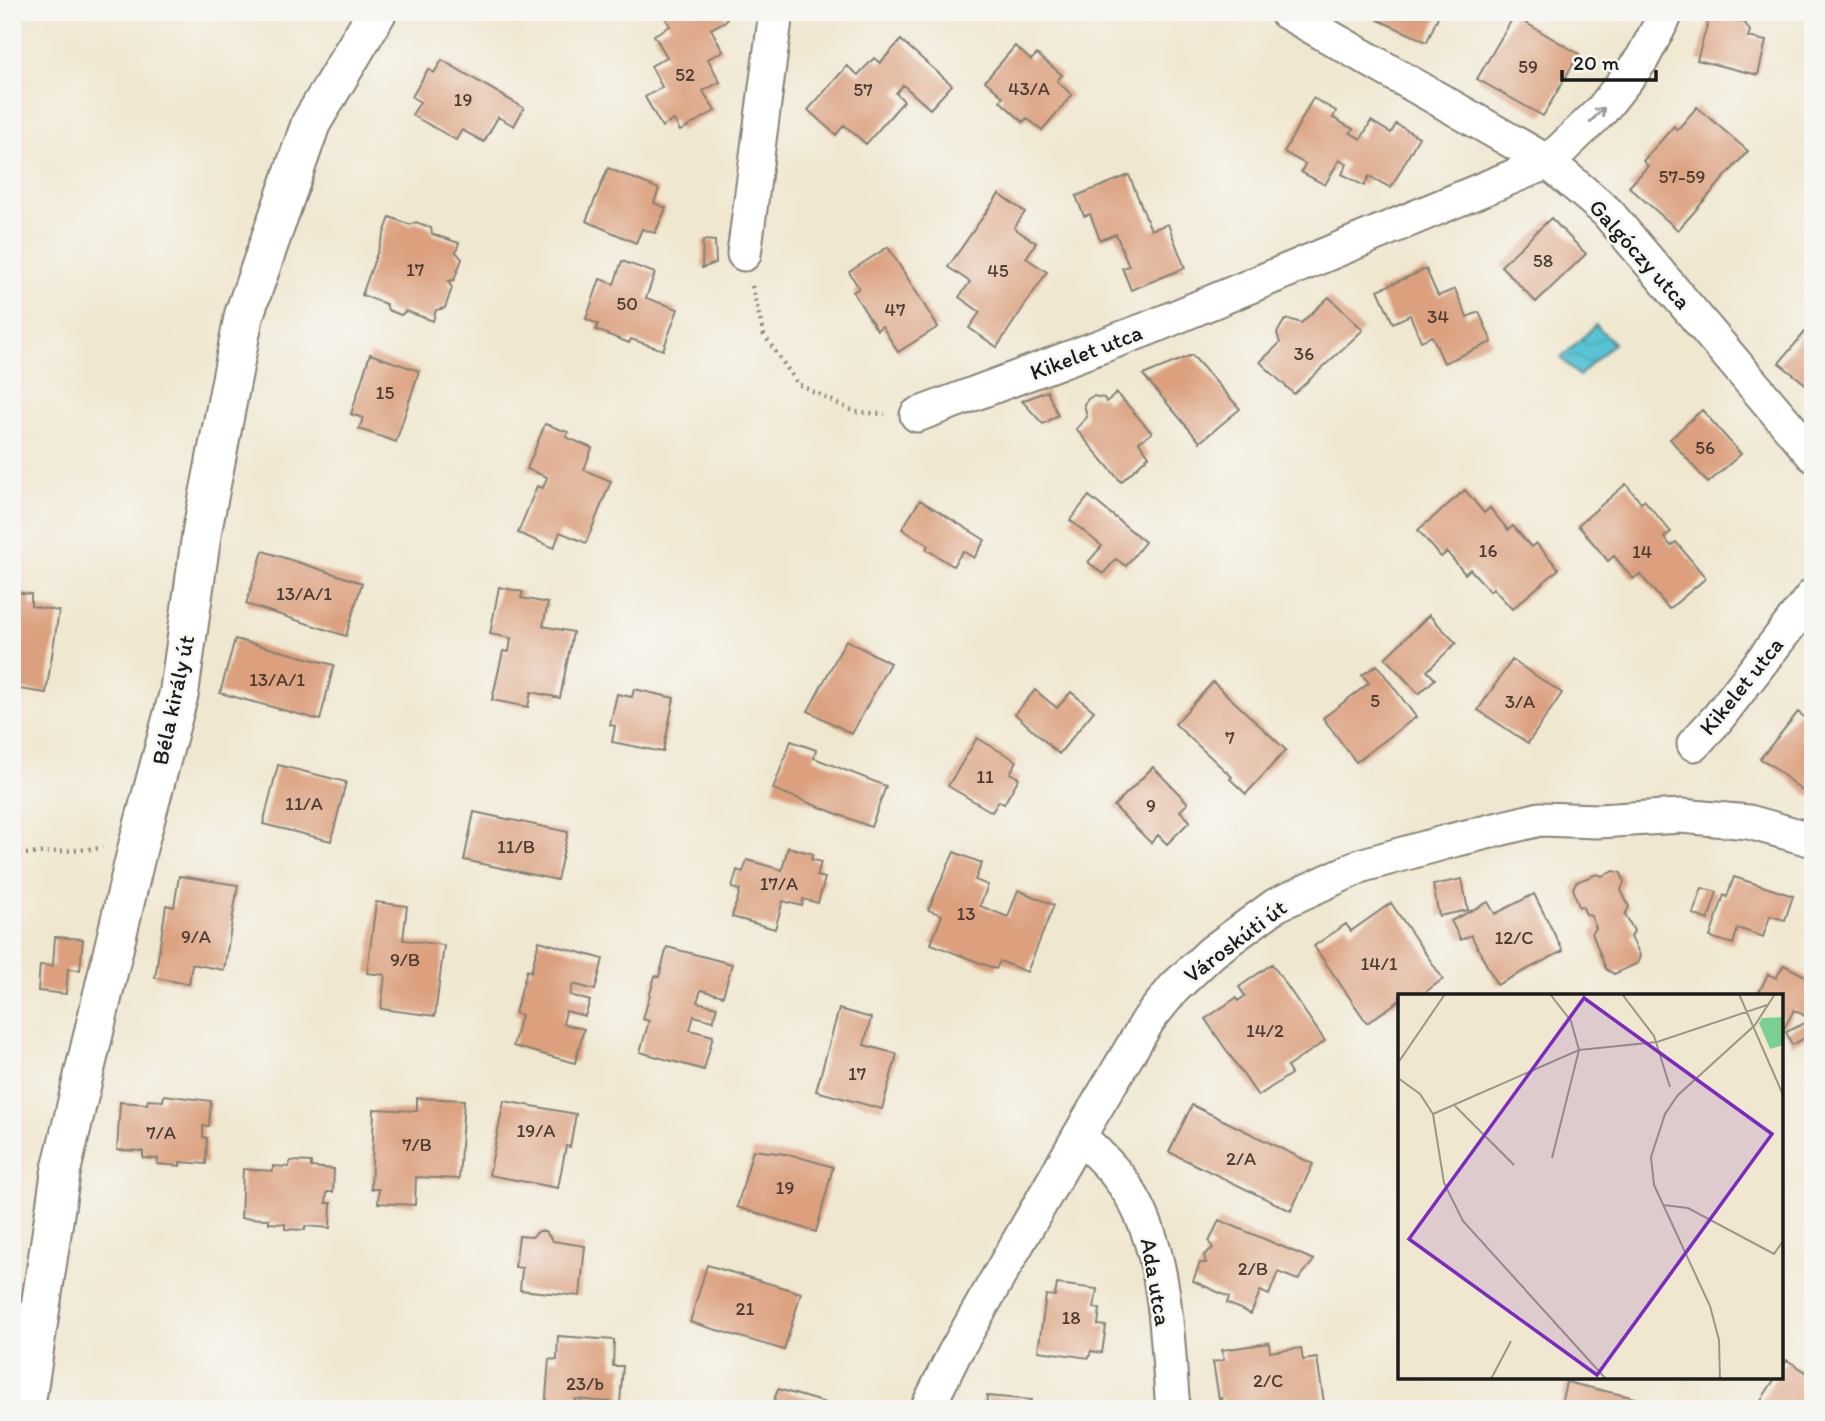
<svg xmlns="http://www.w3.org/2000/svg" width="1825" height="1421" font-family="Itim,sans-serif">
<defs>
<pattern id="water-waves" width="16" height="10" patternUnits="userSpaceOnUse" patternTransform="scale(1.75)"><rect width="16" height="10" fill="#58c3d4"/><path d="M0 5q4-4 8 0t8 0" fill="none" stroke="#4ca7b5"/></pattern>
</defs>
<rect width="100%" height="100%" fill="#f6f6f2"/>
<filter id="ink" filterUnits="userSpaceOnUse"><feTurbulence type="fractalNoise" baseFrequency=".0143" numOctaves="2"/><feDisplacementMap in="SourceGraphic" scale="14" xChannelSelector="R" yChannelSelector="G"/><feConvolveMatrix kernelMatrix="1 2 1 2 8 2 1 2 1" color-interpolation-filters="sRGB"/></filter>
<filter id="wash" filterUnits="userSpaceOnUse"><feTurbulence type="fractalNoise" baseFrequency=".00686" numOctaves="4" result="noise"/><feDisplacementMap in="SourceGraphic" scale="28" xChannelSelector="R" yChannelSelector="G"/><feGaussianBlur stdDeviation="1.57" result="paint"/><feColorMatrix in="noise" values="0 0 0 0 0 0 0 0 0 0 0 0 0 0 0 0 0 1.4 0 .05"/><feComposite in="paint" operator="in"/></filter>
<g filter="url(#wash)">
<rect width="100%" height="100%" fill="#f0e7d0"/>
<path fill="url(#water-waves)" stroke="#3a7078" stroke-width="2" d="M1596 325 1614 343 1579 376 1561 358Z"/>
<g id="blocks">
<path fill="#dca07e" d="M662 12H723L727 20 711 29 723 51 708 59 720 82 703 91 715 111 680 131 674 120 662 127 645 97 662 87 651 66 667 57 654 35 670 26Z
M1381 12H1440L1427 42 1378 20Z
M1711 12H1743L1740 21 1745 23 1750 31 1748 37 1766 41 1758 75 1697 60Z
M1514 16 1579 54 1543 116 1477 79Z
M901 40 952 85 930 109 903 85 896 93 904 101 866 144 844 125 836 135 808 110 847 66 858 75 874 58 880 63Z
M1015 46 1031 60 1037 54 1062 75 1057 81 1072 95 1042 130 1027 118 1023 122 1000 101 1003 97 985 81Z
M442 60 524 108 514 126 498 117 484 142 462 130 456 140 412 115 420 102 412 97 428 69 434 73Z
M1313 98 1336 111 1333 118 1353 129 1350 133 1361 139 1371 121 1391 133 1396 124 1419 137 1391 188 1369 176 1364 186 1342 174 1347 164 1339 160 1325 185 1301 172 1305 164 1284 152Z
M1697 107 1748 151 1678 230 1629 187 1648 166 1643 161 1674 126 1677 130Z
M608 168 659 189 654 203 666 208 655 233 642 229 636 243 586 221Z
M1129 175 1151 230 1168 224 1185 268 1131 290 1122 268 1129 266 1116 234 1100 240 1090 214 1084 216 1076 196Z
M999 194 1025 212 1014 228 1036 243 1026 258 1047 272 997 347 969 328 980 312 959 297 970 282 948 267Z
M390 217 410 225 416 222 431 228 432 234 459 243 456 252 462 259 454 280 448 281 452 288 445 308 436 310 433 321 406 311 401 315 388 310 386 304 362 295Z
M1551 218 1586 254 1536 302 1501 266Z
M703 240 715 241 716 263 702 268Z
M888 247 938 327 898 352 882 326 877 330 853 292 859 288 849 272Z
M622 261 655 273 646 298 678 309 663 350 631 339 629 343 596 330 598 324 586 319 600 279 614 284Z
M1426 269 1438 296 1455 289 1467 317 1479 312 1492 342 1444 363 1432 336 1421 341 1410 315 1393 323 1378 290Z
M1329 297 1363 330 1294 394 1260 362 1280 343 1277 333 1284 321 1289 319 1301 323Z
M1805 332 1813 339V390L1779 363Z
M370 354 419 371 396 442 359 429 363 418 351 414Z
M1192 355 1240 409 1200 442 1143 375Z
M1047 391 1058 415 1043 424 1022 401Z
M1117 393 1152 433 1139 442 1149 456 1121 482 1076 429 1087 417 1084 404 1088 399 1093 396 1104 398 1106 402Z
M1702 410 1741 454 1708 483 1670 439Z
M545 424 568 432 566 437 592 448 584 470 611 481 586 543 560 532 554 548 518 533 537 486 543 488 547 477 527 469Z
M1626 484 1641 503 1644 500 1671 532 1664 537 1671 546 1676 542 1706 578 1669 609 1640 574 1633 579 1614 556 1608 561 1578 525Z
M1465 490 1484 513 1490 508 1508 530 1513 526 1531 547 1536 543 1559 569 1512 609 1493 588 1490 591 1470 569 1465 574 1447 552 1441 557 1418 530Z
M1089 496 1145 542 1126 566 1116 559 1103 574 1088 562 1102 546 1070 520Z
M920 500 985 540 974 558 963 551 953 566 926 549 928 545 902 529Z
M263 551 362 583 346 636 246 604Z
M499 587 523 592 521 598 548 603 543 626 573 632 560 698 531 692 528 707 492 700 503 651 509 652 511 638 490 634Z
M12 592 31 594V606L59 611 46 693 12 688Z
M1429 615 1456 643 1427 671 1435 679 1419 694 1385 658Z
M235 639 334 665 320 720 220 693Z
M846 640 890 663 852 734 808 711Z
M1512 660 1562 693 1528 743 1478 710Z
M1377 665 1416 717 1356 762 1323 718 1369 683 1362 675Z
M1213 682 1286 750 1246 794 1230 779 1232 777 1175 724Z
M634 689 674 698 663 752 612 742 615 726 610 725 617 694 632 697Z
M1035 690 1057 708 1071 692 1094 711 1059 754 1015 714Z
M1798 712 1813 724V796L1807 795 1770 764 1760 759Z
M977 738 1017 761 1010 773 1019 778 1004 804 999 801 992 812 948 786Z
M791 741 816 750 814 758 886 786 871 827 773 789Z
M278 765 346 782 331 841 263 824Z
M1153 767 1188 803 1180 811 1190 821 1167 844 1158 835 1151 843 1114 806Z
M474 812 568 832 557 880 464 860Z
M788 847 813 854 811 859 821 862 817 876 825 878 818 903 803 899 802 906 783 901 775 929 732 917 740 890 732 888 737 870 743 872 747 860 782 870Z
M954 852 982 863 975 880 988 885 980 906 1008 917 1018 890 1054 905 1027 972 1000 961 996 969 931 944 942 915 928 910Z
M1614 871 1621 873 1624 882 1621 890 1629 907 1625 914 1634 931 1631 937 1640 955 1638 963 1614 974 1606 969 1592 933 1596 928 1591 916 1586 914 1582 906 1579 907 1573 888 1576 882 1597 874 1602 876Z
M179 876 238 885 224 970 192 964 189 984 155 978 166 905 174 907Z
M1734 877 1793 896 1785 920 1770 916 1763 937 1738 928 1733 944 1710 937 1724 895 1727 897Z
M1462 879 1468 910 1439 916 1433 885Z
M1702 888 1717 892 1708 920 1693 914Z
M1534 894 1563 951 1497 985 1471 935 1461 940 1451 921 1488 902 1495 914Z
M376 902 407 906 403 940 444 945 435 1016 381 1009 385 975 367 973Z
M1391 903 1443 979 1420 996H1400V1000L1367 1023 1314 946 1346 924 1351 931Z
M55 937 83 939 80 970 68 969 66 994 38 991 40 965 53 966Z
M539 941 603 959 595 990 573 984 570 995 590 1001 585 1016 566 1011 563 1024 584 1029 575 1063 513 1046 521 1015 515 1013 527 970 531 972Z
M667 947 732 964 723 996 701 990 697 1002 717 1007 713 1021 694 1016 690 1030 713 1036 704 1070 640 1052 649 1021 643 1019 655 976 659 977Z
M1272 964 1325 1041 1287 1067 1291 1074 1258 1096 1205 1019 1236 998 1238 1001 1245 996 1239 987Z
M1784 965 1813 980V1011L1809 1018 1794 1010 1781 1034V996H1757L1768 974 1776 978Z
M839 1009 871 1018 864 1045 897 1054 882 1109 816 1091Z
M1813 1019V1034L1792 1045 1786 1032Z
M164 1095 211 1101 209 1126H203V1137L207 1138 206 1164 180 1162V1166L157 1164 158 1159 143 1158V1151L117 1150 120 1102 147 1104 148 1100 163 1101Z
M417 1098 464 1100 459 1179 416 1177 415 1205 378 1203 379 1189H371L374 1109 417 1111Z
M504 1101 576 1114 570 1147 566 1146 558 1188 489 1175Z
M1192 1105 1313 1164 1291 1211 1169 1152Z
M753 1150 792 1155 833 1167 816 1232 737 1207Z
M290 1161 311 1162V1167L334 1169 333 1192H327L326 1203H331L330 1228 305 1226V1230L285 1229V1224L269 1223V1219L241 1218 243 1169 273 1171V1166L289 1167Z
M1219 1220 1314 1260 1298 1280 1278 1272 1269 1295 1260 1291 1251 1314 1227 1303 1229 1297 1193 1281 1200 1263H1206L1204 1255 1213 1248 1209 1242Z
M539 1231H545L553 1241 585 1246 580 1296 520 1290 522 1268 515 1267 519 1236 532 1237Z
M707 1265 801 1293 784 1350 690 1322Z
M1057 1284 1097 1289 1094 1308 1100 1309 1098 1325 1106 1326 1102 1353 1091 1351 1089 1358 1038 1351 1046 1295 1055 1296Z
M558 1336 614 1340 613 1366H623L620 1403 575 1399 574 1409H545L549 1359 557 1360Z
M1269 1343 1270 1352 1301 1348 1303 1360 1317 1358 1325 1409H1224L1222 1398 1219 1399 1213 1362 1224 1360 1222 1350Z
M1787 1360 1806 1372 1810 1367 1813 1369V1409H1746L1751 1402 1757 1406 1776 1377H1781V1369Z
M1566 1382 1635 1398 1632 1409H1560Z
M778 1389 832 1405V1409H771Z
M987 1396 1031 1400 1030 1406 1038 1407V1409H986Z"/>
</g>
</g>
<g filter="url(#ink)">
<use href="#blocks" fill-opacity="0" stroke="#868276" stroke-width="2"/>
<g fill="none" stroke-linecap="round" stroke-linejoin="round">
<defs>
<path id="minor" d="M1286 12 1548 162 1607 212 1813 455
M744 254 776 12
M917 415 1147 329 1548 162 1601 111 1642 59 1667 12
M1694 744 1717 719 1813 595
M1079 1136C1092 1148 1106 1161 1117 1175 1168 1237 1166 1332 1173 1409
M927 1409 954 1354 1089 1119 1149 1019 1174 988 1212 952 1276 905 1363 865 1450 841 1540 819 1598 821 1681 816 1749 822 1813 840"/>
<path id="tertiary" d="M25 1409 61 1171 138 846 179 693 202 531 244 315 311 123 377 12"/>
</defs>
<use href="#minor" stroke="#868276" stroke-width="37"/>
<use href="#tertiary" stroke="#868276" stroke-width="42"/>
<path stroke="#868276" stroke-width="4.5" stroke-dasharray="2 5" stroke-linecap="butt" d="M752 286 764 335 798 384 855 412 885 414
M12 855 103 848"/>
<use href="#minor" stroke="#fff" stroke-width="33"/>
<use href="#tertiary" stroke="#fff" stroke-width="38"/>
</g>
<defs><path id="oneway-shaft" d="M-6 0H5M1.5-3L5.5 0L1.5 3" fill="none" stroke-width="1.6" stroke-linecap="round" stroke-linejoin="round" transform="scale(1.75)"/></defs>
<use stroke="#999" href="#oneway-shaft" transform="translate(1597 115) rotate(-46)"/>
</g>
<g text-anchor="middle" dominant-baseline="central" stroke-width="5" stroke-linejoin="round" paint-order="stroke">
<g font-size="19" fill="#4c3d34">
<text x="1528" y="66">59</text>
<text x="685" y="74">52</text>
<text x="1029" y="88">43/A</text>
<text x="863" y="89">57</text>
<text x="463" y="99">19</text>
<text x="1682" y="176">57-59</text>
<text x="1543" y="260">58</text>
<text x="415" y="269">17</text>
<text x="998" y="270">45</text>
<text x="627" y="303">50</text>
<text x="895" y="309">47</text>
<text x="1438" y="316">34</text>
<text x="1304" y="353">36</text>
<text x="385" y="392">15</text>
<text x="1705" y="447">56</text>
<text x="1488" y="550">16</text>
<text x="1642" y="551">14</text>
<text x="304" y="593">13/A/1</text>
<text x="277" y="679">13/A/1</text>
<text x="1375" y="700">5</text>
<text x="1520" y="701">3/A</text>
<text x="1230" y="737">7</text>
<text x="985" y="776">11</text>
<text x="304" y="803">11/A</text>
<text x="1151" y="805">9</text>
<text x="516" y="846">11/B</text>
<text x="779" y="883">17/A</text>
<text x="966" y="913">13</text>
<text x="196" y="936">9/A</text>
<text x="1514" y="937">12/C</text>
<text x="405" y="959">9/B</text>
<text x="1379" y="963">14/1</text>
<text x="1265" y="1030">14/2</text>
<text x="857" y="1073">17</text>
<text x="536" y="1130">19/A</text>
<text x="161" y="1132">7/A</text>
<text x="417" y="1144">7/B</text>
<text x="1241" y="1158">2/A</text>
<text x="785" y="1187">19</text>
<text x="1253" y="1268">2/B</text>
<text x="745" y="1308">21</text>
<text x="1071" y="1317">18</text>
<text x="1268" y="1380">2/C</text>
<text x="585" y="1383">23/b</text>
</g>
<g font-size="23" fill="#1c1c1c" stroke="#f6f6f2">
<text transform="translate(1640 254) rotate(48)">Galgóczy utca</text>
<text transform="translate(1086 352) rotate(-21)">Kikelet utca</text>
<text transform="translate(1741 686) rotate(-51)">Kikelet utca</text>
<text transform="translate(173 700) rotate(-78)">Béla király út</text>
<text transform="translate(1235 941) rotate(-37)">Városkúti út</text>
<text transform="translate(1156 1282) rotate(80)">Ada utca</text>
</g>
</g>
<g transform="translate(1398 994)">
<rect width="385" height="385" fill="#f0e7d0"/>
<path d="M385 23V51L372 55 361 29 364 24Z" fill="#7bcf92"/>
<path fill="none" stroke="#9b9688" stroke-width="2" d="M152 0 173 27 181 56 154 164M224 0 256 42 272 93M341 0 385 101M0 69 47 0M0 84 22 100 35 120 46 189 65 227 208 385M57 112 116 171M35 120 181 56 259 48 369 11M265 211 290 214 376 260 385 247M93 385 113 347M322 385 321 346 312 312 256 191 253 163 267 120 280 101 357 31 377 0"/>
<path fill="#7b2cbf" fill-opacity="0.15" stroke="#7b2cbf" stroke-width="3.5" d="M186 4 374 140 199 381 11 245Z"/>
<rect width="385" height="385" fill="none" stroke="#1c1c1c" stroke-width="3.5"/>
</g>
<rect width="1825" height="1421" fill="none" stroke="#f6f6f2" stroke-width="42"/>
<path d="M1562 70v10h94v-10" fill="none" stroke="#1c1c1c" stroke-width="3.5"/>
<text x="1573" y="70" font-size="21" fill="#1c1c1c" stroke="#f6f6f2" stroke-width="5" paint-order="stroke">20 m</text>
</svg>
